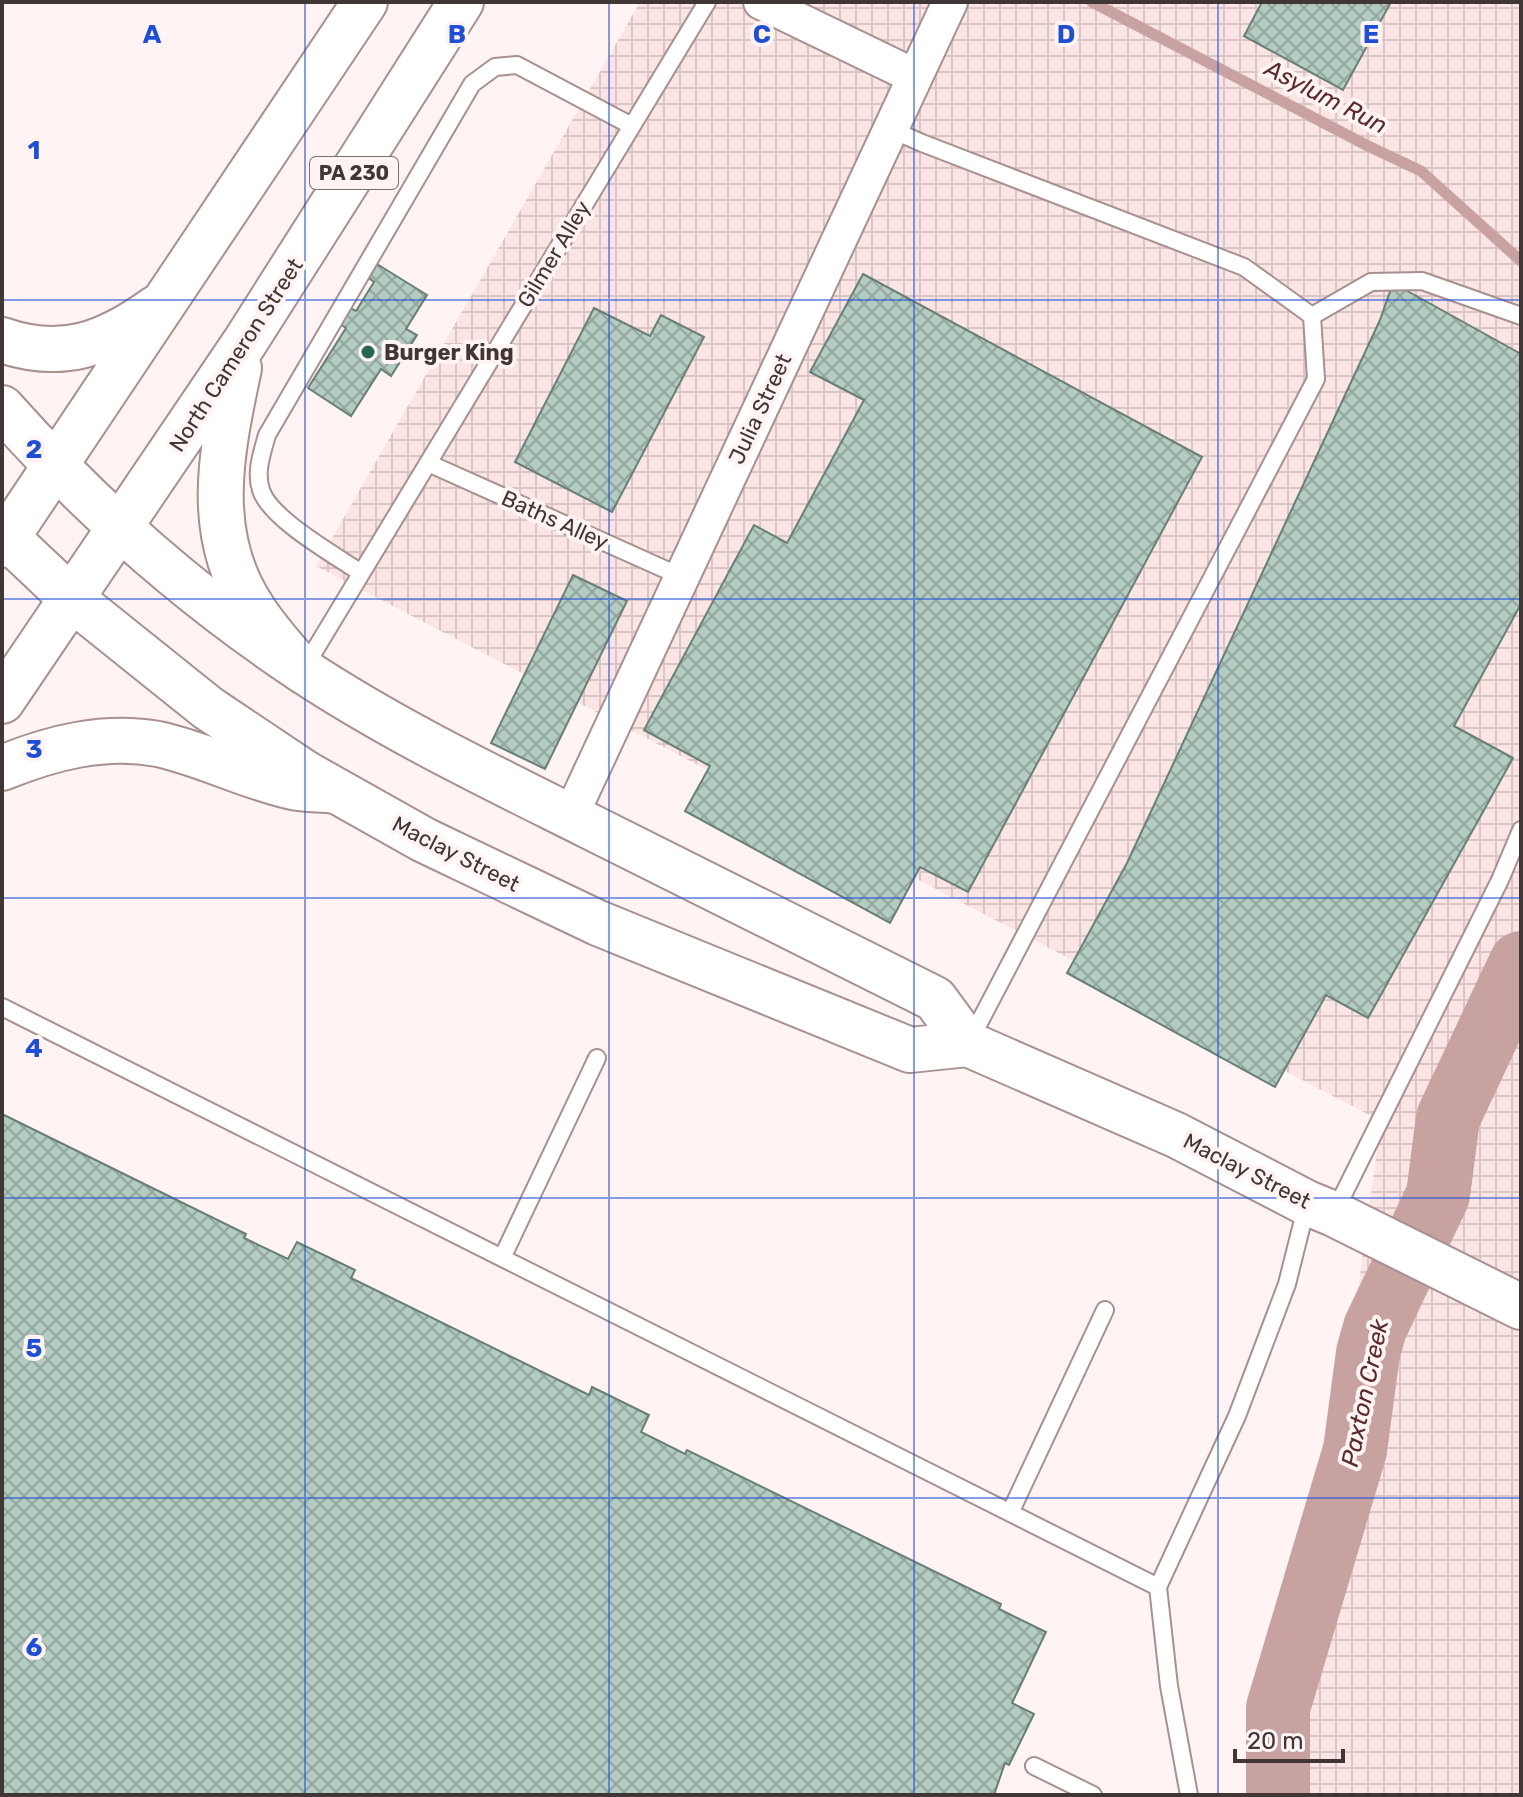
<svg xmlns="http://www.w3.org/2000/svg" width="1523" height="1797" font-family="Rubik,sans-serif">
<defs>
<pattern id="industrial-grid" width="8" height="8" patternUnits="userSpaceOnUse" patternTransform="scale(2)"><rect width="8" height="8" fill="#fae5e4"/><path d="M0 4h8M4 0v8" fill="none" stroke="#d8c5c4"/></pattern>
<pattern id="building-cross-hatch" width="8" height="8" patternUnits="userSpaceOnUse" patternTransform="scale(2)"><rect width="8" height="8" fill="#b3ccc2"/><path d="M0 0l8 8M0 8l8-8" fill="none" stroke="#93a69e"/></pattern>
</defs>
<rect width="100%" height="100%" fill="#fff4f3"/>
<path fill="url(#industrial-grid)" d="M640 2H1521V1795H1289L1381 1121 316 566Z"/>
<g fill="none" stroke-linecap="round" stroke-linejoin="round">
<path stroke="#c7a2a1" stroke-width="11" d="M1092 2 1368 146 1421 171 1521 261"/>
<path stroke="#c7a2a1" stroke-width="64" d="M1278 1795V1708L1355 1450 1368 1353 1375 1328 1438 1195 1448 1118 1521 963"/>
</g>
<path fill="url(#building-cross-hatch)" stroke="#687f76" stroke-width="2" d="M1262 2H1391L1343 90 1244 36Z
M377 264 427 295 406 329 417 335 391 376 381 369 351 416 308 388 346 328 340 324 350 308 356 311 374 282 369 278Z
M863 274 1202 457 968 892 920 867 890 923 685 811 710 766 644 730 754 525 787 543 864 400 810 372Z
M1393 283 1521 354V604L1454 726 1513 758 1368 1018 1326 995 1275 1087 1067 973 1127 863 1380 320Z
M594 308 650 336 661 315 704 337 612 512 515 462Z
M573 575 627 601 545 769 491 743Z
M2 1114 246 1234 244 1238 288 1259 297 1242 355 1270 351 1278 589 1395 592 1387 649 1415 641 1432 685 1454 687 1450 1001 1604 999 1609 1046 1632 1012 1703 1034 1714 1009 1765 1005 1763 994 1795H2Z"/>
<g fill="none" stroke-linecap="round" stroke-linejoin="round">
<defs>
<path id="lane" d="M890 129 922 143 1244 267 1312 316 1316 379 969 1042
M1312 316 1371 282 1422 281 1521 316
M428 463 682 577
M361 573C335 555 270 519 261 490 255 472 262 453 267 435L472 84 495 67 517 65 632 126
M304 668 707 2
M2 1007 1158 1587
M1334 1213 1500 880 1521 830
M502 1258 597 1058
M1010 1513 1105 1310
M1034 1766 1093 1795
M1189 1795 1169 1686 1158 1587 1237 1416 1287 1284 1307 1204"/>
<path id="street" d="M761 2 914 76
M570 817 950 2"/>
<path id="primary" d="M2 408C90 507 191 596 302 670 393 730 491 777 589 826 704 884 820 941 935 999L968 1044 1176 1135 1307 1203 1334 1214 1521 1307
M2 533 72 599 208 708 305 773 424 840 598 923 910 1050 968 1044"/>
<path id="highway" d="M2 340C62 361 106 344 156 308
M239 368C222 449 203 532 252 607 266 630 285 650 302 670
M2 545 365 2
M2 701 245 342 461 2
M2 768C51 748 104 734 158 744 204 754 247 777 293 787 306 790 322 789 336 791"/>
</defs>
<use href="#lane" stroke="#a8908f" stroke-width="20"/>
<use href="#street" stroke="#a8908f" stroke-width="38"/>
<use href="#primary" stroke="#a8908f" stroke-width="48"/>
<use href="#highway" stroke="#a8908f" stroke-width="48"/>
<use href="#lane" stroke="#fff" stroke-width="16"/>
<use href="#street" stroke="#fff" stroke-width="34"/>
<use href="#primary" stroke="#fff" stroke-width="44"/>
<use href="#highway" stroke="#fff" stroke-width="44"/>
</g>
<path fill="none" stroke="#1d4ed8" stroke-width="2" stroke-opacity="0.55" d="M305 2V1795M609 2V1795M914 2V1795M1218 2V1795M2 300H1521M2 599H1521M2 898H1521M2 1198H1521M2 1498H1521"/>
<circle fill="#266654" stroke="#fff4f3" stroke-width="3" cx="368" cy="352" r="8"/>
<g text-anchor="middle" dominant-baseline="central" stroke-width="8" stroke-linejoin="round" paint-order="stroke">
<rect fill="#fff4f3" stroke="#7a6f6f" stroke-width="2" x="310" y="157" width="88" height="32" rx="6"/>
<g font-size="20" font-weight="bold" fill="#413636">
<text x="354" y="173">PA 230</text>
</g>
<g font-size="22" fill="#413636" stroke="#fff4f3">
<text transform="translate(554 254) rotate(-59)">Gilmer Alley</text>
<text transform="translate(236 355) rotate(-57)">North Cameron Street</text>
<text transform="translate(760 409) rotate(-65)">Julia Street</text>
<text transform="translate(555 520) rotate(24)">Baths Alley</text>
<text transform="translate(456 854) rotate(27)">Maclay Street</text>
<text transform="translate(1247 1171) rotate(27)">Maclay Street</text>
</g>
<g font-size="22" font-weight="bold" fill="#413636" stroke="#fff4f3" text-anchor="start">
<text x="384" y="352">Burger King</text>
</g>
<g font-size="24" font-style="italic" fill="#5b292a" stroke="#fff4f3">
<text transform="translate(1326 97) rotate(27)">Asylum Run</text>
<text transform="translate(1365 1393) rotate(-78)">Paxton Creek</text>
</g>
</g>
<g font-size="26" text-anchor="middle" font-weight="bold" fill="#1d4ed8" stroke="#fff4f3" stroke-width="8" stroke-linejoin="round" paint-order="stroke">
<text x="152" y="43">A</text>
<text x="457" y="43">B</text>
<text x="762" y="43">C</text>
<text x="1066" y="43">D</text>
<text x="1371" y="43">E</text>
<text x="34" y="159">1</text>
<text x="34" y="458">2</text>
<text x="34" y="758">3</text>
<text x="34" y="1057">4</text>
<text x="34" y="1357">5</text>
<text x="34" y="1656">6</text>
</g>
<rect width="1523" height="1797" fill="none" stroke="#413636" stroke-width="8"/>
<path d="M1235 1749v12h108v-12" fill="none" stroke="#413636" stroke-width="4"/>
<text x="1247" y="1749" font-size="24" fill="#413636" stroke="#fff4f3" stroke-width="6" paint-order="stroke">20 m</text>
</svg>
